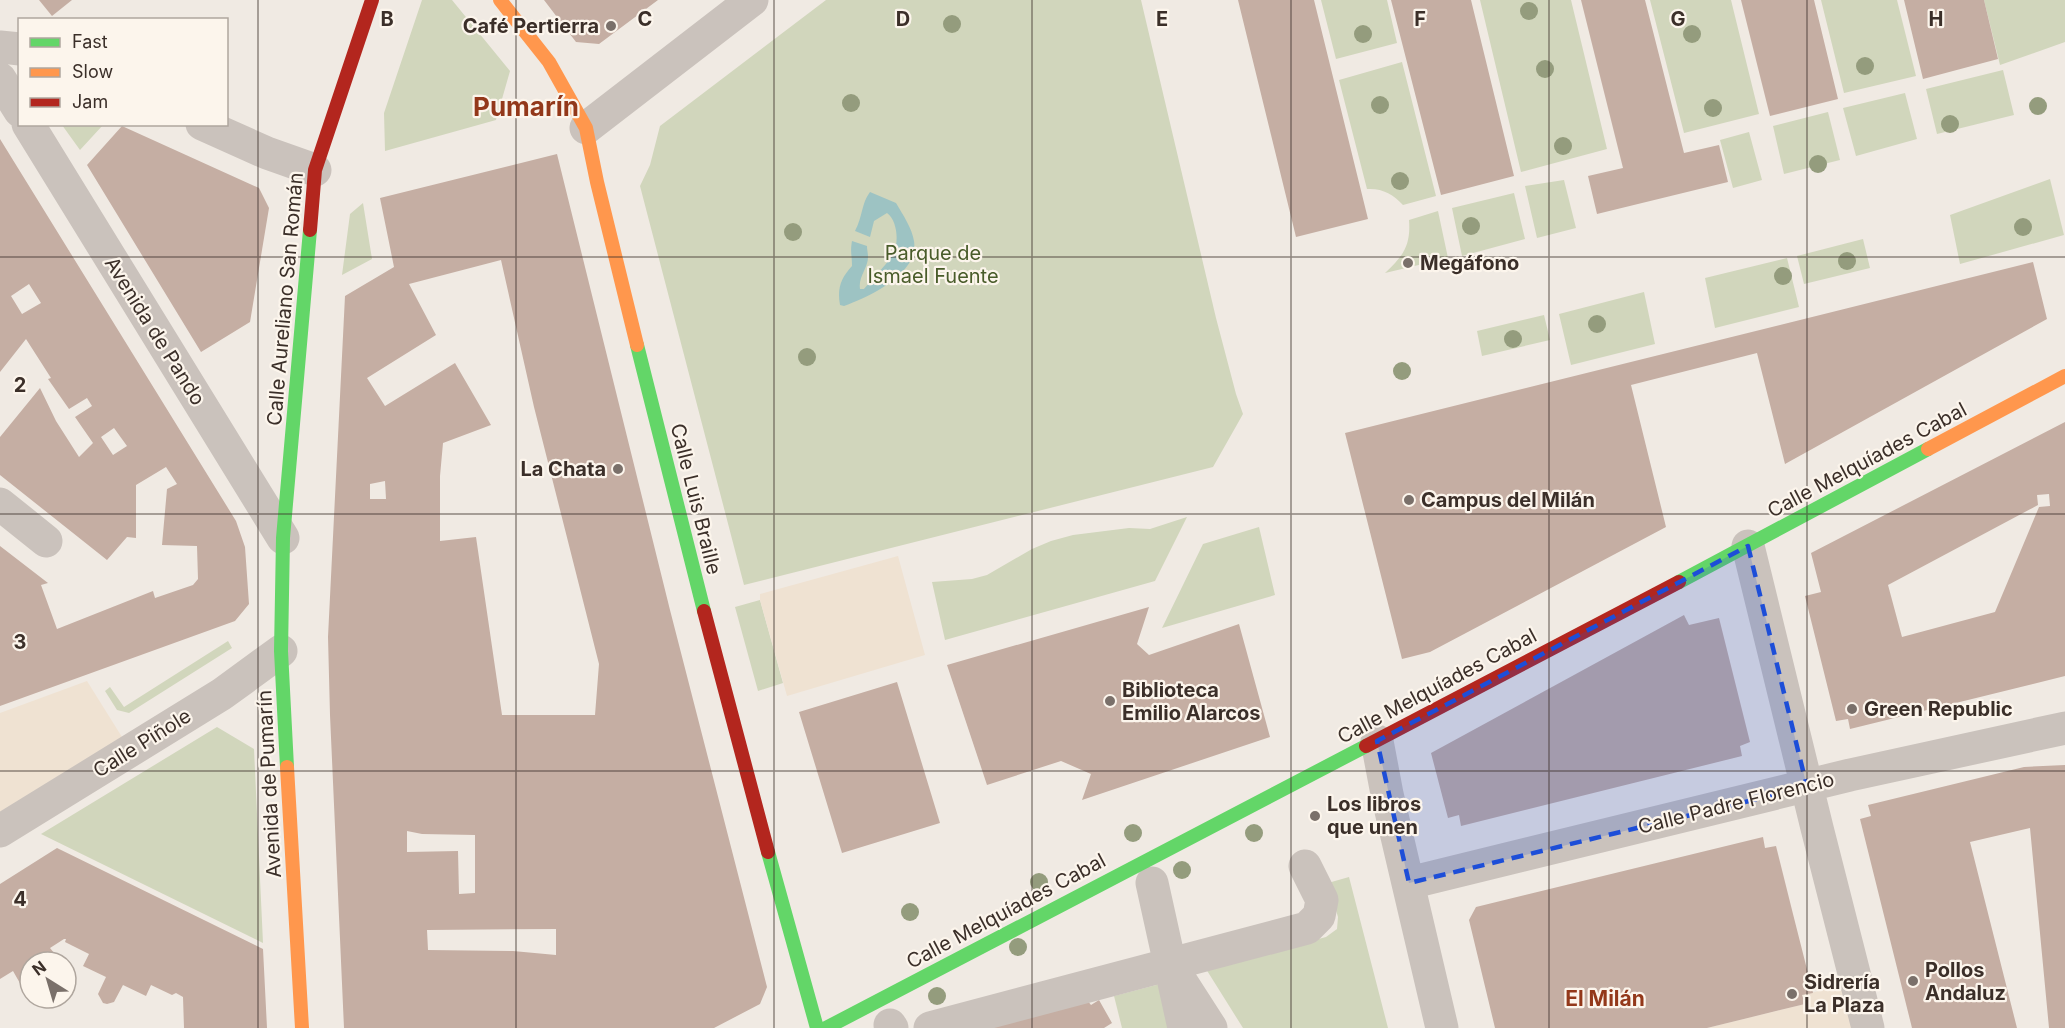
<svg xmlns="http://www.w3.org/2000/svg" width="2065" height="1028" font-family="Inter,sans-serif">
<rect width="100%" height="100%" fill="#f0eae3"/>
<path fill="#d1d6bc" d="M422 0H452L510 71 496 120 385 151 384 113Z
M826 0H1141L1216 318 1236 394 1243 414 1213 467 744 585 640 186 650 165 660 126Z
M1321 0H1387L1397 43 1336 59Z
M1480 0H1571L1607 149 1521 172Z
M1650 0H1731L1759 114 1684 133Z
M1821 0H1897L1916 76 1844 93Z
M1984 0H2065V42L2000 65Z
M1402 62 1436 196 1403 205C1393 194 1382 188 1367 189L1339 80Z
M2003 70 2014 115 1937 134 1926 89Z
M1905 93 1917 139 1856 156 1843 108Z
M1828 112 1840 160 1784 174 1773 126Z
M62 125H103L80 150Z
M1749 132 1762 180 1733 188 1720 140Z
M2050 179 2064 235 1960 264 1950 215Z
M1564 180 1576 228 1537 238 1525 186Z
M1514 193 1525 239 1462 256 1452 208Z
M363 203 372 259 342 275 350 214Z
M1438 211 1448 258 1385 273C1403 256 1411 246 1409 220Z
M1863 239 1870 268 1804 284 1797 256Z
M1787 258 1799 307 1715 328 1705 278Z
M1644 292 1655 344 1571 365 1559 314Z
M1544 315 1550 340 1482 356 1477 331Z
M1187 517 1155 581 945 640 932 582 972 579 987 575 1032 549 1051 541 1073 535 1129 528 1150 529Z
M1259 527 1275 595 1162 628 1203 544Z
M760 600 783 683 758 691 735 607Z
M228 641 232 648 129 713 117 710 105 691 110 687 124 707Z
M217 727 254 749 263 943 41 834Z
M1349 877 1388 1028H1243L1206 969 1326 937 1337 929 1338 917 1328 883Z
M1160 984 1171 1028H1122L1114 996Z"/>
<path fill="#efe2d2" d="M898 556 925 655 787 696 760 600V594Z
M87 681 122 737 0 812V713Z
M1857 982 1868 1028H1707L1805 1004 1802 995Z"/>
<path fill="#9dc3c3" d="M870 192 896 203C903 215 912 228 914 241 919 274 869 297 844 306L840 305C837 288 841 278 852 266 852 255 850 252 852 241L867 246C867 250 868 253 868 257 868 268 858 277 860 289H864C871 281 890 261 894 252 899 241 897 220 887 213L874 221 870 237 855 231C863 216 861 204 870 192Z"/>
<path fill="#c5aea3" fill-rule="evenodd" d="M39 0H72L52 16Z
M544 0H658L599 44 576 42Z
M1238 0H1314L1368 219 1296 237Z
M1391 0H1471L1514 176 1441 195Z
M1581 0H1645L1684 153 1719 145 1728 182 1597 214 1588 176 1623 168Z
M1741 0H1814L1838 99 1770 116Z
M1904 0H1984L1998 59 1923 79Z
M122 126 259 188 269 208 250 322 201 352 87 165Z
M0 139 236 521 245 547 249 604 235 621 0 706V546L48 583 41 585 57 629 153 591 155 598 193 585 198 579 197 546 162 545 167 489 177 484 166 467 136 485V538L127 537 107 560 0 475V437L40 388 56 421 79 457 93 443 75 417 92 406 87 398 69 409 48 379 51 378 26 339 0 372ZM29 284 41 303 22 314 11 296ZM114 428 127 446 113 455 101 437Z
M557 154 670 610 767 987 760 1004 714 1028H344L330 715 328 637 345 296 394 267 380 198ZM501 260 534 407 599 664 595 715H502L476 537 440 541V476L443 443 491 425 455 363 385 406 367 378 436 335 409 284ZM385 481 386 499H370V484ZM407 831 422 834 475 835V893L459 894 458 851 407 852ZM556 929V955L513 951 428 950 427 930Z
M2033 262 2047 319 1785 464 1757 353 1631 385 1666 527 1430 652 1402 659 1345 433Z
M2065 422V676L1850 729 1848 719 1836 721 1805 596 1821 592 1811 553ZM2049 494 2050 506 2039 507 1995 612 1902 637 1888 585 2038 505 2037 495Z
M1149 607 1137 644 1149 655 1239 624 1270 737 1082 800 1091 774 1061 761 987 785 947 665Z
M1684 615 1689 625 1719 618 1750 742 1740 746 1742 756 1461 826 1459 815 1448 818 1431 753Z
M897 682 940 823 842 853 799 712Z
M2065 765V1028H2049L2030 828 1970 842 2017 1028H1912L1860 819 1871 816 1868 805 2024 767Z
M1763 837 1765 848 1776 846 1793 914 1813 993 1802 995 1805 1004 1707 1028H1495L1469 920 1476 907Z
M57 848 263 949 267 1028H184L183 997 176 993 172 995 151 985 146 996 123 985 114 1002 107 1004 103 1003 98 994 106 977 83 966 89 954 65 942 66 939H64L50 948 54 953 44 959 46 962H30V998H44L39 1001 29 999 13 971 0 979V884Z
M1087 1000 1091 1005 1099 1000 1112 1023 1104 1028H979Z"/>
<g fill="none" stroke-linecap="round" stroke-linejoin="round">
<path stroke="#cac2bc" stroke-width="33" d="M0 47 20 49
M0 79 20 111
M28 124 283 538
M202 124 267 153 315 170
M586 128 752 0
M0 504 46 541
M1748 546 1817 828 1868 1028
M1377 741 1387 794 1442 1028
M0 831 222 694 281 651
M1152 883 1184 1028
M1409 883 1850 775 2065 728
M1182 983 1211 1028
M890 1025 892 1028
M930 1028 1307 928 1319 916 1322 900 1305 866"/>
<path stroke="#63d668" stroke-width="14" d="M637 345 704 611
M1679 582 1928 449
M287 767 281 651 283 538 310 230
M768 852 817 1028
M826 1028 1366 746"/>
<path stroke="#ff974d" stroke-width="14" d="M500 0 549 62 586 128 597 182 637 345
M1928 449 2065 376
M287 767 302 1028"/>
<path stroke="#b3261e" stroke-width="14" d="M310 230 315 170 372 0
M704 611 768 852
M1366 746 1679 582"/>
</g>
<g fill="#949c7d">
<circle cx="1529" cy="11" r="9"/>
<circle cx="952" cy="24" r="9"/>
<circle cx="1363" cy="34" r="9"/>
<circle cx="1692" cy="34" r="9"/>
<circle cx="1865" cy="66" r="9"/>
<circle cx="1545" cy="69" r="9"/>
<circle cx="851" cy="103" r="9"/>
<circle cx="1380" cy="105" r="9"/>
<circle cx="2038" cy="106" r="9"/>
<circle cx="1713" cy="108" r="9"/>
<circle cx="1950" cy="124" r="9"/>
<circle cx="1563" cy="146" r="9"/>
<circle cx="1818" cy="164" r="9"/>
<circle cx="1400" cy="181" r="9"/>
<circle cx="1471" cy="226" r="9"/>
<circle cx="2023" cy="227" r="9"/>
<circle cx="793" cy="232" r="9"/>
<circle cx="1847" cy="261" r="9"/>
<circle cx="1783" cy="276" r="9"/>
<circle cx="1597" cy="324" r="9"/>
<circle cx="1513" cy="339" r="9"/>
<circle cx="807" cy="357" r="9"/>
<circle cx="1402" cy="371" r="9"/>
<circle cx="1133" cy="833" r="9"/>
<circle cx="1254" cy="833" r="9"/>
<circle cx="1182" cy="870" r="9"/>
<circle cx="1039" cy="882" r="9"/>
<circle cx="910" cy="912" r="9"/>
<circle cx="1018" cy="947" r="9"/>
<circle cx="937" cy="996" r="9"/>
</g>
<path fill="#1d4ed8" fill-opacity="0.2" stroke="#1d4ed8" stroke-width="4.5" stroke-dasharray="12 8" stroke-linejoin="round" d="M1748 546 1807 787 1409 883 1377 741Z"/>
<path fill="none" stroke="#3b2f29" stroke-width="1.5" stroke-opacity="0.55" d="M258 0V1028M516 0V1028M774 0V1028M1032 0V1028M1291 0V1028M1549 0V1028M1807 0V1028M0 257H2065M0 514H2065M0 771H2065"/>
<g fill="#7a706a" stroke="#fcf5ec" stroke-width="2">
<circle cx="611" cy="26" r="6"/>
<circle cx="1408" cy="263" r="6"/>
<circle cx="618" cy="469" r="6"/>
<circle cx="1409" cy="500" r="6"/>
<circle cx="1110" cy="701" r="6"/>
<circle cx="1852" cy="709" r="6"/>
<circle cx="1315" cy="816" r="6"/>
<circle cx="1913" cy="981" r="6"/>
<circle cx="1792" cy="994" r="6"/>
</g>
<g text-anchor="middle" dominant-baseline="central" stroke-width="4.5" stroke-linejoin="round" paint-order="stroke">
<g font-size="20" font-weight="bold" fill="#3b2f29" stroke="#fcf5ec" text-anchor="start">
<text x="599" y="26" text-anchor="end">Café Pertierra</text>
<text x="1420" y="263">Megáfono</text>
<text x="606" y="469" text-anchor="end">La Chata</text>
<text x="1421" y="500">Campus del Milán</text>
<text x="1122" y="690">Biblioteca<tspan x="1122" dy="23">Emilio Alarcos</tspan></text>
<text x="1864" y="709">Green Republic</text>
<text x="1327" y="804">Los libros<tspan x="1327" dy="23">que unen</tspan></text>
<text x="1925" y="970">Pollos<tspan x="1925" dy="23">Andaluz</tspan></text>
<text x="1804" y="982">Sidrería<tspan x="1804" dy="23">La Plaza</tspan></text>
</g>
<g font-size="20" fill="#495c2a" stroke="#fcf5ec">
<text x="933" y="253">Parque de<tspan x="933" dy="23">Ismael Fuente</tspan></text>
</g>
<g font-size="20" fill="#3b2f29" stroke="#fcf5ec">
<text transform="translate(285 299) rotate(-85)">Calle Aureliano San Román</text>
<text transform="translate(155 331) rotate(58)">Avenida de Pando</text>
<text transform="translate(1867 460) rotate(-28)">Calle Melquíades Cabal</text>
<text transform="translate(696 499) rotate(76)">Calle Luis Braille</text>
<text transform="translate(1437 686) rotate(-28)">Calle Melquíades Cabal</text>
<text transform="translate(142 743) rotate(-32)">Calle Piñole</text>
<text transform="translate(269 784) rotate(-93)">Avenida de Pumarín</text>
<text transform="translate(1736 803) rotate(-14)">Calle Padre Florencio</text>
<text transform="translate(1006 911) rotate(-28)">Calle Melquíades Cabal</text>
</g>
<g font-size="21" font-weight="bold" fill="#93381a" stroke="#fcf5ec">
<text x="1605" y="998">El Milán</text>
</g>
<g font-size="26" font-weight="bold" fill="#93381a" stroke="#fcf5ec">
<text x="526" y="106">Pumarín</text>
</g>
</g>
<g font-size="20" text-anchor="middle" font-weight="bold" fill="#3b2f29" stroke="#fcf5ec" stroke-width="4.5" stroke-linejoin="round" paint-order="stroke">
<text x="387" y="26">B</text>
<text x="645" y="26">C</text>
<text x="903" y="26">D</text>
<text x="1162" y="26">E</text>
<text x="1420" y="26">F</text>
<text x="1678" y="26">G</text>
<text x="1936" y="26">H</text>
<text x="20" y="392">2</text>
<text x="20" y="649">3</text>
<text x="20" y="906">4</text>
</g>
<rect x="18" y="18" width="210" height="108" fill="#fcf5ec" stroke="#afa69e" stroke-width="1.5"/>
<rect x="30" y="38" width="30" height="9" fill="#63d668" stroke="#afa69e" stroke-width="1.5"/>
<text x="72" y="48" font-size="18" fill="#3b2f29">Fast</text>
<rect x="30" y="68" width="30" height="9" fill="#ff974d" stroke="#afa69e" stroke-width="1.5"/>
<text x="72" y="78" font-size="18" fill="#3b2f29">Slow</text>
<rect x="30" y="98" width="30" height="9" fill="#b3261e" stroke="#afa69e" stroke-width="1.5"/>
<text x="72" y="108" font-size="18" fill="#3b2f29">Jam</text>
<g transform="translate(48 980) rotate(323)"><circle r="28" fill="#fcf5ec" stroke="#afa69e" stroke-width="1.5"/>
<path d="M0-4.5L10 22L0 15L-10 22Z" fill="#7a706a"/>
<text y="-9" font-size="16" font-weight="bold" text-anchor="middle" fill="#3b2f29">N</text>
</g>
</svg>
